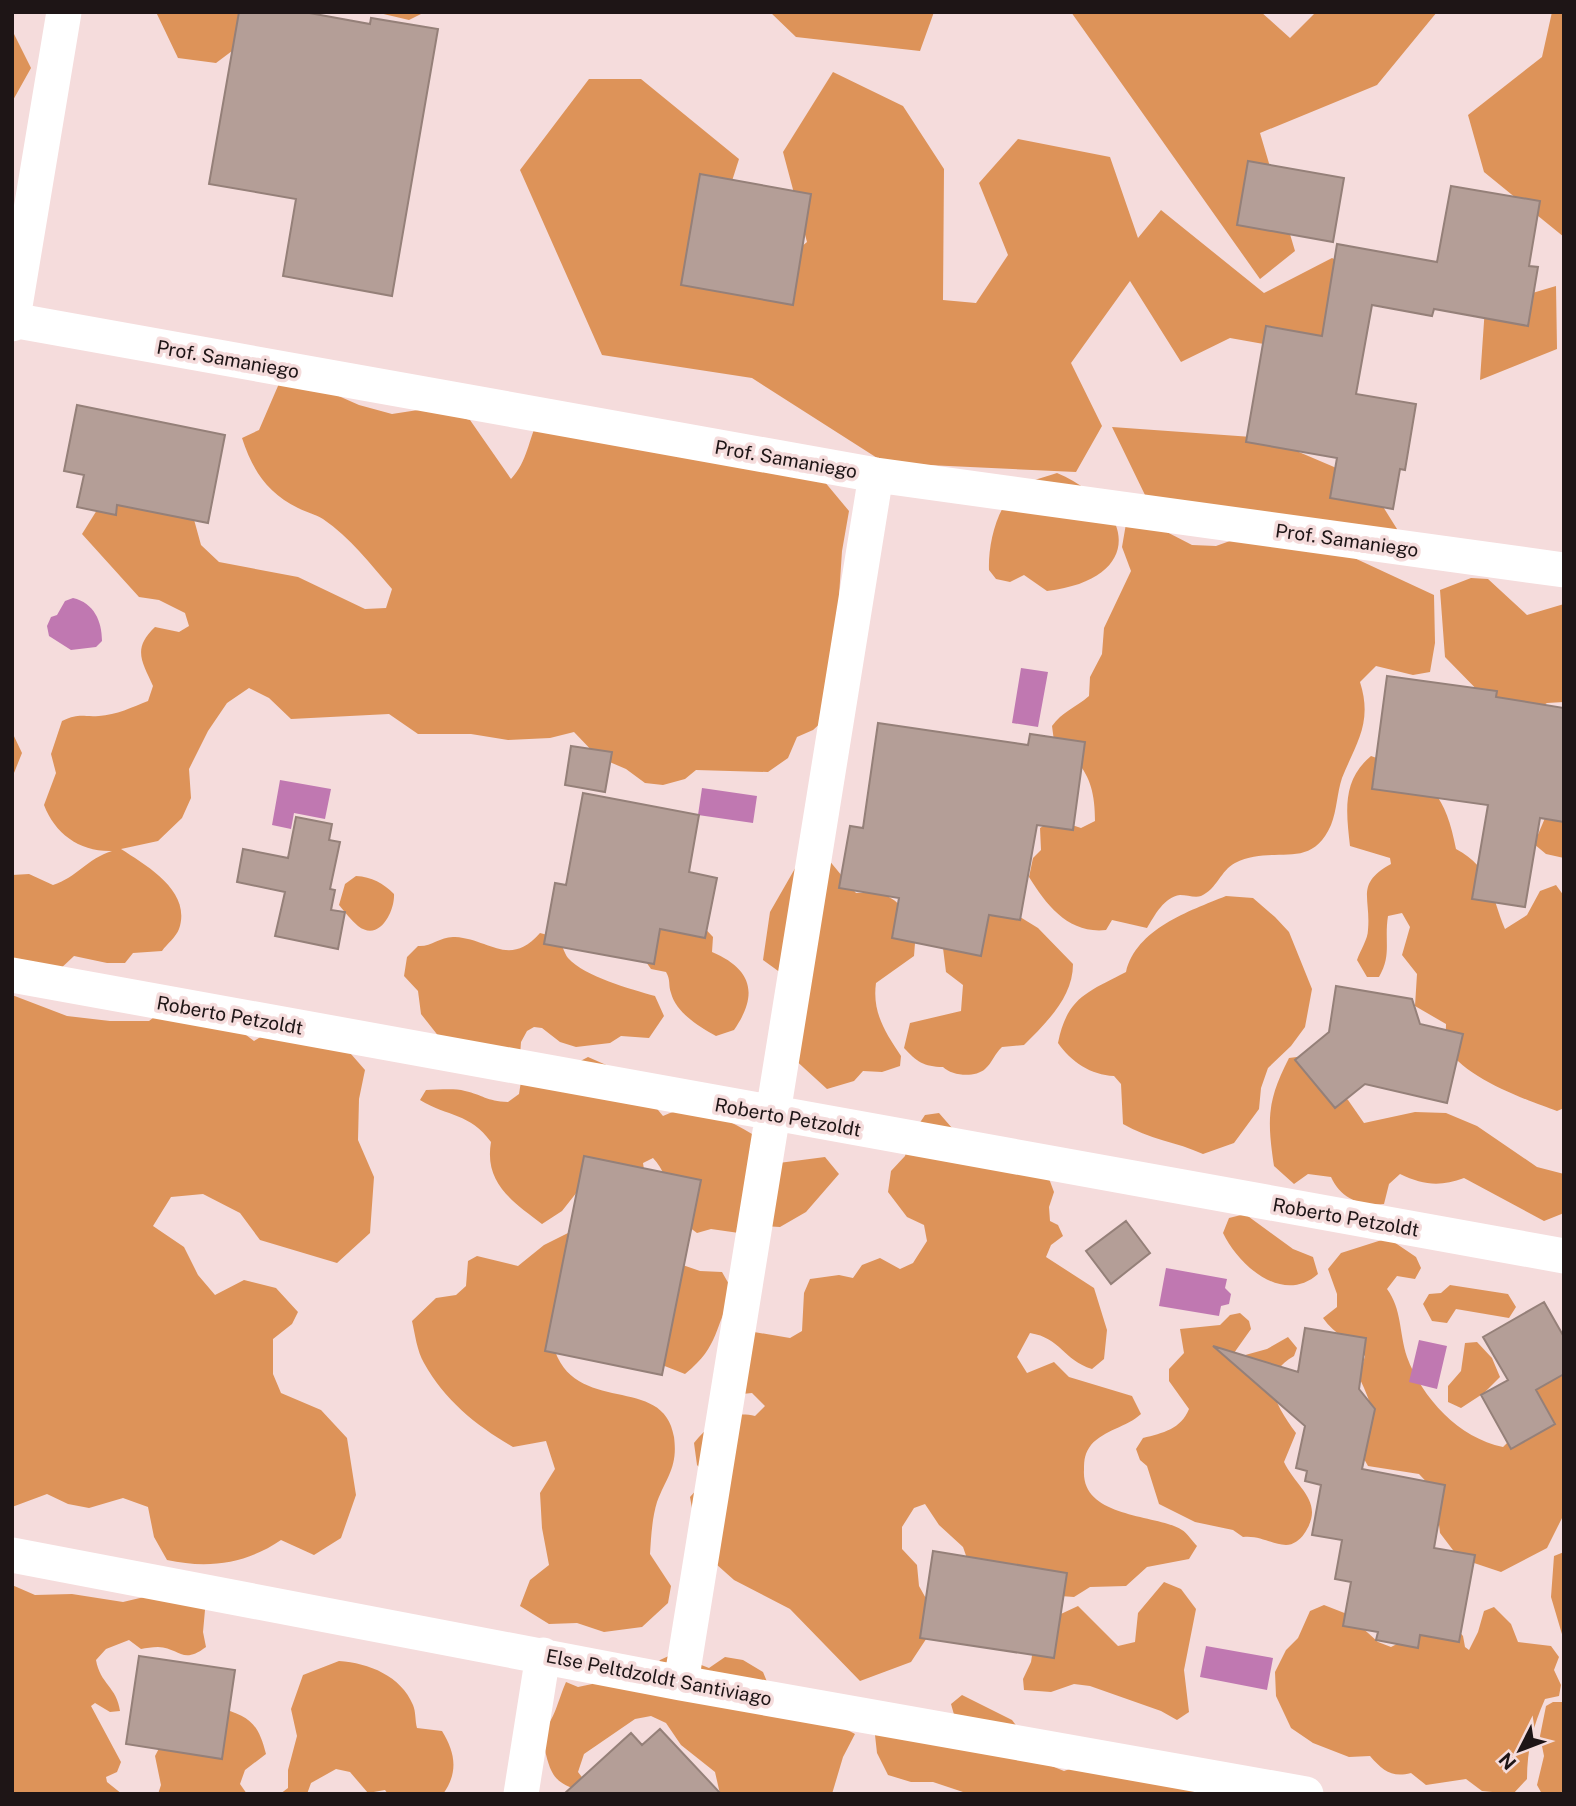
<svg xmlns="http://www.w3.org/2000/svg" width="1576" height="1806" font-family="'Public Sans',sans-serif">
<rect width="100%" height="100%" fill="#f5dcdc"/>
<path fill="#dd9359" d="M156 12H284L216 63 178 58Z
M375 12H425L409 20Z
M770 12H934L920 51 796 37Z
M1071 12H1261L1290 38 1316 12H1437L1377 85 1260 133 1295 251 1260 279Z
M1552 12H1564V237L1484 172 1468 115 1542 57Z
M12 30 31 68 12 102Z
M833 72 903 106 944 169 943 300 976 303 1008 255 979 183 1018 139 1110 157 1138 238 1161 210 1264 293 1332 258 1365 274 1321 354 1230 338 1181 362 1130 281 1071 363 1102 426 1076 472 885 463 752 378 602 355 520 170 589 79H641L739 159 705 266 751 289 807 242 783 152Z
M1556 286 1557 349 1480 380 1485 307Z
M284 372 359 405 392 414 431 408 470 420 511 479C528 461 528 440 539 418L814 469 849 511 842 551 839 596 852 608 834 711 813 730 797 737 788 758 768 772 696 770 685 779 663 785 645 783 626 769 598 757 574 732 550 738 508 740 471 734H418L389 714 291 719 269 698 249 688 227 703 208 731 189 769 191 798 182 818 158 841 121 849C147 866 192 891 179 929 176 937 167 944 162 951L133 953 125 963H107L74 956 57 972 12 967V875L29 874 53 885C76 878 88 858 112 851 80 852 55 834 44 805L56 773 51 754 62 721C80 713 81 717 99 716 116 715 133 707 148 701L153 686C142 661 132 649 155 627L179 632 189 626 185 613 159 600 139 597 82 534 102 502 190 505 201 545 219 562 298 577 365 609 386 608 392 589C371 565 350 537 323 519 315 514 306 512 298 508 267 493 252 469 242 438L259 430Z
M1112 427 1266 438 1367 481 1397 529 1379 560 1145 495Z
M1057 473C1136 507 1146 579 1047 591L1024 575 1010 582 996 579 989 570C988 544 997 503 1020 488 1030 480 1045 477 1057 473Z
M1128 512 1192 545 1216 546 1241 537 1350 556 1434 595 1435 643 1430 672 1413 675 1376 666 1360 682C1373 723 1356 743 1342 778 1337 793 1337 810 1331 825 1310 873 1274 843 1235 863 1221 870 1217 889 1201 896 1195 898 1187 895 1180 895 1164 897 1155 915 1147 928L1112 920 1106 930C1069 934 1047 906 1029 877L1033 858 1041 850 1040 828 1054 819 1081 828 1095 821C1095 782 1085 764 1054 741L1052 726C1062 712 1075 708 1089 696L1090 677 1102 654 1104 628 1131 571 1122 547Z
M1471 578 1488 579 1527 615 1564 604V702L1547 703 1529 714 1490 703 1445 657 1440 590Z
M12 732 22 753 12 778Z
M1371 756C1426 775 1445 790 1456 849 1493 869 1490 894 1505 929L1527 915 1540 891 1556 885 1564 896V1108L1557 1111C1529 1101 1458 1076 1447 1045 1445 1039 1446 1030 1446 1024L1415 1006 1417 974 1402 955 1410 927 1402 913 1388 916C1384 941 1392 955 1379 977H1367L1357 960C1360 951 1368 939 1368 930 1371 897 1355 884 1391 864L1390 858 1350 846C1346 811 1342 780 1371 756Z
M1545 818 1564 821V858L1546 854 1534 844Z
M805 851 828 859 856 893C874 892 896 893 904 913 909 927 904 928 915 943L914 956 876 983C872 1012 885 1032 901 1056L900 1066 882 1072 863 1071 854 1081 827 1089 792 1057V981L763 960 770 912Z
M356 876C372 877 383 883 394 894 395 910 380 943 358 926 351 920 345 912 339 905L345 884Z
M1226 896 1253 898 1275 917 1289 932 1312 989 1305 1027 1291 1046 1268 1068 1261 1088 1259 1109 1234 1143 1203 1154C1177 1142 1148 1139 1123 1124L1121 1084 1114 1076C1091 1075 1071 1062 1058 1043 1067 997 1088 992 1126 972 1136 929 1189 911 1226 896Z
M1007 909 1038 928 1073 964C1073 997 1047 1022 1024 1045L1002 1047C995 1053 992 1063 985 1069 975 1078 952 1076 943 1067 924 1067 916 1061 904 1048L910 1023 961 1011 963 985 946 972 943 948 969 917 992 916Z
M641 919H696L713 937 712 952C752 969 759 994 734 1030L716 1036C700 1027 676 1013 671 993 668 984 671 981 666 972L651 969 639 952Z
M540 933 559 938C562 944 564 953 568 958 585 977 631 989 655 996L664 1016 649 1038 621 1036 610 1043 576 1047 560 1042 542 1028 534 1027 527 1031 521 1042 520 1056 451 1052 421 1014 418 991 404 976 407 957 418 946C432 947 440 936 455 937 490 939 509 968 540 933Z
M12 995 67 1016 110 1021H149L175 1001 229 1022 254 1041 275 1028 323 1022 365 1070 359 1099 358 1140 374 1177 370 1233 337 1263 260 1240 240 1213 203 1194 171 1197 153 1226 184 1247 198 1275 215 1295 244 1280 276 1288 298 1312 292 1324 273 1339V1374L281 1393 321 1410 347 1438 356 1495 341 1538 314 1555 281 1540C246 1564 208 1569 167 1560L154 1537 148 1507 123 1498 89 1508 68 1504 47 1494 12 1507Z
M1312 1055 1325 1080 1348 1100 1364 1123 1415 1112 1446 1113 1477 1126 1537 1167 1564 1174V1213L1544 1221 1464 1178C1440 1187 1423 1185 1400 1174L1389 1184 1384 1204C1360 1206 1341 1199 1331 1177L1308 1174 1294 1184 1274 1166C1267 1119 1267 1101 1289 1058Z
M588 1057 629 1075 663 1116C694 1100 724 1118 752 1134V1154L771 1164 825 1157 839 1174 806 1212 780 1227 763 1226 739 1233 711 1229 697 1233C669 1214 674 1180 653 1158L643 1163 646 1182 602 1185 577 1192 562 1211 542 1224C512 1201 484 1183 491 1142 470 1113 448 1117 420 1100L426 1090C439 1090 453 1088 465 1091 483 1095 486 1101 508 1102L519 1094 522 1075 569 1067Z
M939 1113 952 1128 1045 1168 1054 1192 1049 1207 1050 1221 1058 1225 1063 1236 1051 1245 1046 1257 1094 1288 1107 1330 1104 1359 1092 1369C1063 1360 1061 1338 1030 1333L1017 1357 1027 1373 1054 1362 1069 1377 1132 1396 1141 1414C1127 1427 1104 1430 1091 1445 1085 1453 1084 1459 1084 1470 1081 1519 1158 1514 1182 1530 1187 1533 1192 1541 1197 1546L1189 1559 1147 1567 1126 1586 1090 1587 1074 1597 1033 1594 971 1570 963 1547 939 1525 925 1504 914 1508 902 1527V1549L917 1565 919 1586 933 1611 934 1627 911 1662 860 1681 790 1609 734 1580 716 1564 693 1514 690 1497 708 1477 697 1465 694 1443C710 1423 729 1410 755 1416L765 1406 752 1393 732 1395 754 1332 790 1338 802 1331 804 1293 810 1279 839 1275 853 1278 862 1265 880 1258 900 1269 913 1263 927 1241 924 1225 907 1217 888 1192 891 1171 905 1156 911 1136 925 1115Z
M1245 1214 1293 1249 1313 1257 1318 1274C1283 1305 1239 1266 1223 1233L1229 1218Z
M574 1230C570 1248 550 1334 553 1345 573 1418 664 1372 674 1437 678 1467 667 1476 657 1502 652 1518 651 1538 650 1554L671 1586 668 1603 642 1627 604 1632 577 1623 549 1624 520 1606 530 1580 549 1565 542 1528 540 1493 555 1469 546 1441 513 1447C477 1426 445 1401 424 1363 417 1351 415 1334 412 1321L436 1298 456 1295 466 1286 468 1261 477 1256 518 1266 544 1245Z
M1388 1238 1416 1257 1421 1268 1415 1279 1397 1276 1387 1289C1402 1309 1399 1333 1407 1357 1422 1398 1459 1438 1503 1447L1516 1434 1527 1392 1564 1363V1514L1547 1548 1501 1572 1459 1558 1440 1533 1435 1491 1419 1474 1368 1466 1354 1441C1375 1411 1375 1412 1359 1377L1365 1356C1351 1341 1335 1335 1323 1318L1337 1307V1294L1328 1269 1341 1253Z
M674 1262 700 1271 722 1272 734 1293C713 1327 721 1345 685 1374L662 1365Z
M1450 1285 1508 1294 1516 1307 1509 1318 1456 1309 1447 1323 1432 1321 1423 1304 1429 1294 1441 1293Z
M1240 1313 1249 1321 1251 1329 1234 1353 1238 1357 1267 1349 1288 1337 1297 1348 1294 1356C1257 1377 1277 1407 1296 1433L1284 1462C1297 1489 1326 1502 1304 1534 1300 1540 1293 1545 1286 1545 1271 1544 1259 1535 1243 1537L1233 1530 1195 1522 1159 1504 1147 1466 1140 1460 1136 1449 1143 1438C1163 1433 1181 1429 1189 1409L1169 1381V1369L1184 1353 1180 1329 1220 1325 1230 1315Z
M1477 1342 1492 1358 1500 1377 1484 1393 1461 1408 1448 1402V1386L1461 1371 1465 1343Z
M1564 1552V1641L1551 1597 1554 1556Z
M1164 1582 1181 1589 1196 1609 1184 1670 1189 1712 1177 1720 1161 1711 1090 1686 1074 1684 1051 1692 1024 1690 1023 1679 1031 1662 1035 1636 1048 1620 1078 1606 1118 1646 1135 1642 1138 1613Z
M12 1585 35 1595 72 1594 123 1602 161 1593 206 1599 203 1632 206 1647C182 1665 180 1648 158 1647 152 1647 146 1648 141 1649L129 1640 106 1649 96 1660C100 1684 117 1687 120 1711L110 1712 95 1703 91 1706 121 1762 117 1772 106 1777 107 1782 122 1794H12Z
M1324 1605 1347 1614 1378 1642 1391 1647 1435 1625 1452 1623 1463 1636 1465 1647 1469 1650 1478 1632 1484 1611 1494 1607 1511 1624 1518 1642 1551 1646 1559 1657 1554 1670 1561 1685 1559 1696 1545 1699C1533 1726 1527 1749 1527 1779L1513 1794 1482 1791 1466 1779 1426 1785 1411 1773C1392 1778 1383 1771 1370 1756L1349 1757 1313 1743 1291 1728 1276 1696 1275 1672 1286 1650 1298 1638 1310 1611Z
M673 1654 709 1668 725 1657 743 1660 763 1672 770 1689 855 1734 843 1757 832 1794H720L715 1772 681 1745 666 1723 651 1716 635 1719 584 1754 578 1772 595 1794C549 1785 551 1775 541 1733 555 1720 558 1700 566 1682L578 1687 592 1684 598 1666 644 1683 660 1660Z
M339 1661C369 1663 401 1676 413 1705 416 1712 415 1721 417 1728L442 1731C455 1752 459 1772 443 1794H388L385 1790 368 1793 350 1772 336 1769 311 1783 307 1794H280L288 1788V1770L297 1736 291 1709 303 1675Z
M962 1695 1012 1720 1044 1763 1064 1771 1081 1765 1212 1794H969L933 1782H911L888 1775 877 1753 874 1726 959 1732 951 1704Z
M1553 1702H1564V1794H1542L1537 1785 1544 1756 1540 1736 1546 1706Z
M217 1707C249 1716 258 1722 266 1754L245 1770 240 1784 247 1794H158L161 1785 155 1756 165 1737Z"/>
<path fill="#c078b1" d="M73 598C94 603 102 621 102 641L96 647 71 650 49 636 47 626 51 617 57 615 65 601Z
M1021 668 1048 672 1038 727 1012 723Z
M280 780 331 789 325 819 294 813 291 829 272 825Z
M702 788 757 796 753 823 698 815Z
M1166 1268 1227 1279 1225 1288 1231 1294 1229 1304 1221 1306 1219 1316 1159 1306Z
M1419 1340 1447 1346 1437 1389 1409 1382Z
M1206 1646 1273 1658 1267 1690 1200 1677Z"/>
<path fill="#b49e97" stroke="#958079" stroke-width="2" d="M239 12H304L370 24 371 18 438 29 392 296 283 276 296 199 209 184Z
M1248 161 1344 178 1333 242 1237 225Z
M700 174 811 194 793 305 681 285Z
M1451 186 1540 201 1529 266 1538 267 1528 326 1434 309 1432 316 1372 305 1356 394 1416 404 1405 470 1400 469 1393 509 1330 498 1337 458 1246 442 1266 326 1322 336 1337 244 1437 262Z
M77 405 225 435 208 523 117 505 116 515 77 507 84 475 64 471Z
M1387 676 1497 691 1496 697 1564 708V822L1540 818 1525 907 1472 899 1488 805 1372 789Z
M878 723 1028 745 1030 734 1085 742 1073 830 1037 825 1020 920 989 915 981 956 892 938 899 898 839 888 850 826 863 828Z
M571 746 612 752 605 792 565 785Z
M583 793 699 815 689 872 717 878 705 938 660 929 654 964 544 944 555 883 566 885Z
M296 817 332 824 329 840 340 842 330 889 335 890 331 910 345 912 338 949 275 936 285 892 237 882 243 849 288 858Z
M1336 986 1412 999 1420 1024 1463 1034 1447 1103 1365 1084 1335 1108 1295 1060 1329 1032Z
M584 1156 701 1180 662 1375 545 1351Z
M1126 1221 1150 1253 1111 1284 1086 1251Z
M1544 1302 1564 1337V1374L1536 1390 1555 1424 1511 1449 1481 1395 1508 1380 1483 1337Z
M1305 1328 1366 1338 1359 1389 1375 1409 1362 1469 1445 1485 1434 1548 1475 1555 1459 1642 1420 1635 1418 1648 1376 1640 1378 1632 1343 1626 1351 1582 1335 1579 1342 1540 1312 1535 1321 1485 1305 1481 1307 1471 1296 1468 1305 1426 1213 1346 1298 1372Z
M933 1551 1067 1573 1054 1658 920 1638Z
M139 1656 235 1670 222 1759 126 1744Z
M660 1729 721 1794H564L631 1733 642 1745Z"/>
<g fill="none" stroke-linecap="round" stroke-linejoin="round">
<path stroke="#fff" stroke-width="35" d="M12 320 876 475 1564 570
M12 324 64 12
M12 975 1564 1256
M12 1555 681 1683 1306 1794
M681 1683 876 475
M521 1794 543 1655"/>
</g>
<g text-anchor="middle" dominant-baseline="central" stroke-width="7" stroke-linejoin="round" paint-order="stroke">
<g font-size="19" fill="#1e1516" stroke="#f5dcdc">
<text transform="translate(228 359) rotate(10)">Prof. Samaniego</text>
<text transform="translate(786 459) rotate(10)">Prof. Samaniego</text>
<text transform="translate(1347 540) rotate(8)">Prof. Samaniego</text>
<text transform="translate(230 1015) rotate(10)">Roberto Petzoldt</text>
<text transform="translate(788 1117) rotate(10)">Roberto Petzoldt</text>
<text transform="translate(1346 1217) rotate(10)">Roberto Petzoldt</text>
<text transform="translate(659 1677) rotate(11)">Else Peltdzoldt Santiviago</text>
</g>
</g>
<rect width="1576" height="1806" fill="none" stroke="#1e1516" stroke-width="28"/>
<g transform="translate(1520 1750) rotate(228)" stroke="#f5dcdc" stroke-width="5" paint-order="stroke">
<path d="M0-5L12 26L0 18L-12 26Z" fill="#1e1516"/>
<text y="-10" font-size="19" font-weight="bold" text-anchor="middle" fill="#1e1516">N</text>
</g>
</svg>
